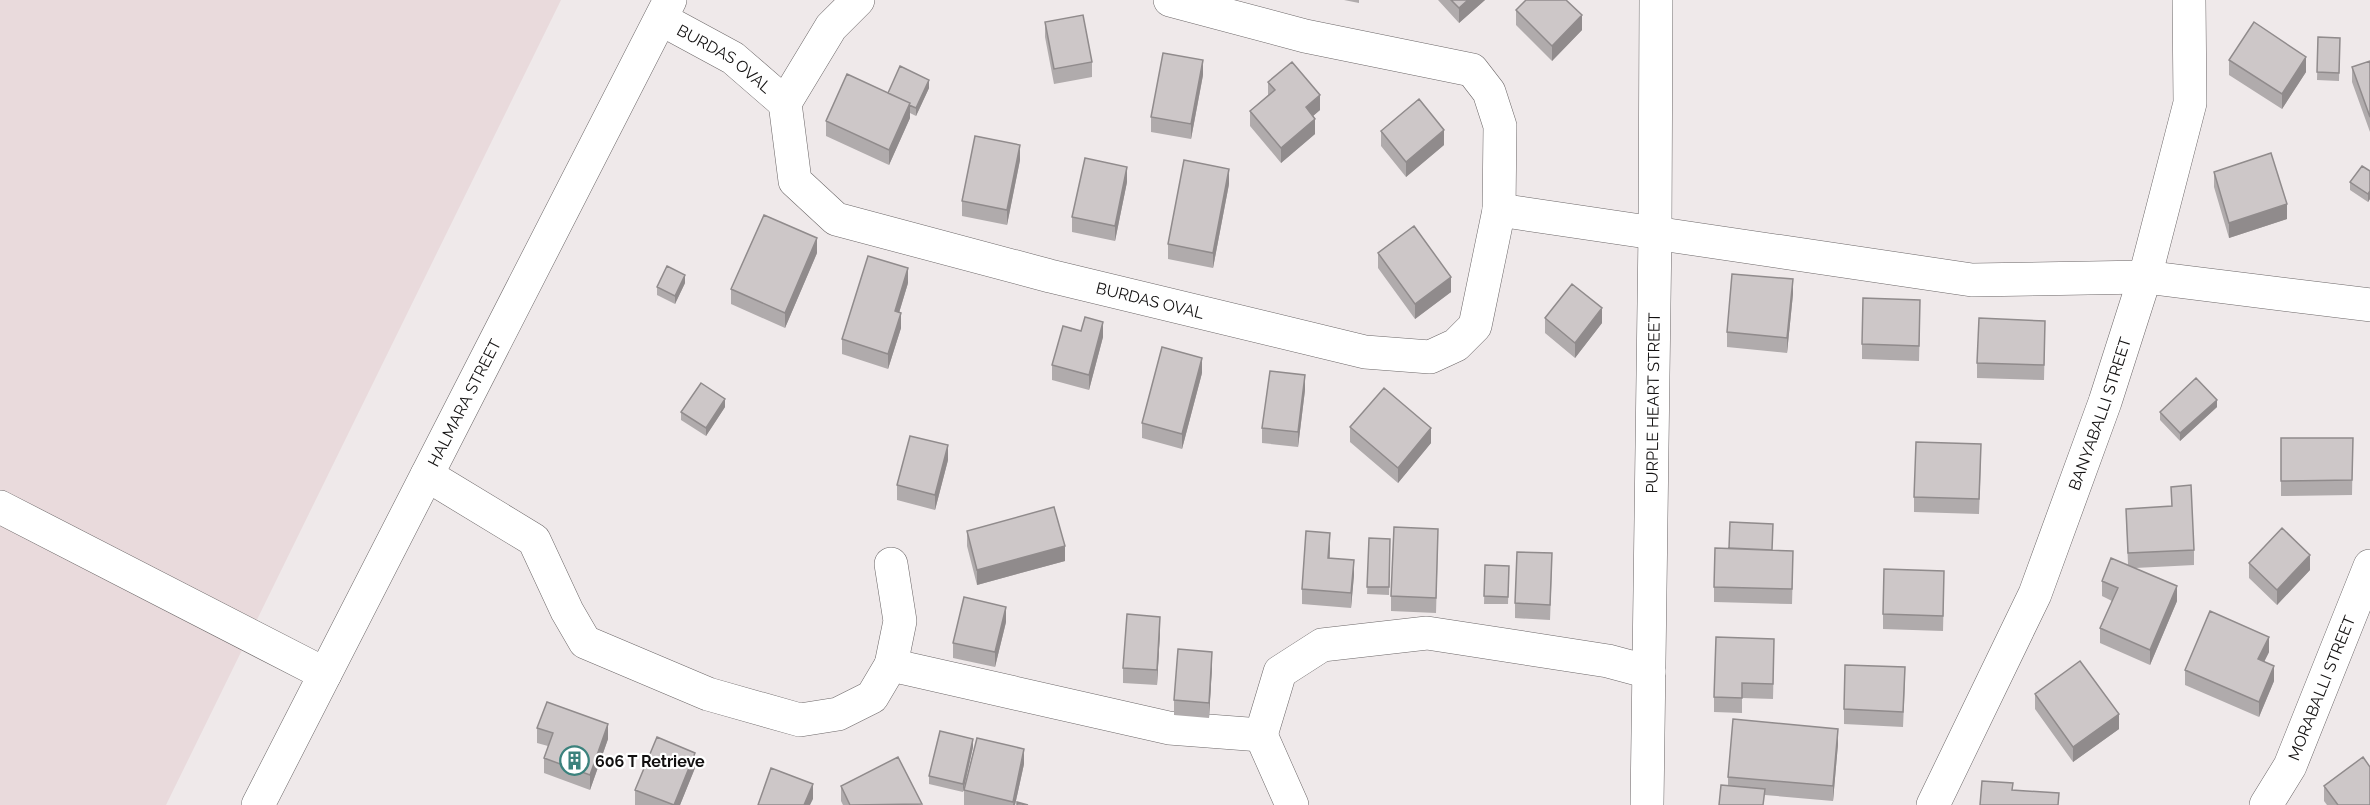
<svg xmlns="http://www.w3.org/2000/svg" width="2370" height="805" font-family="Raleway,sans-serif">
<rect width="100%" height="100%" fill="#efe9ea"/>
<path fill="#e9dadc" d="M0 0H561L166 805H0Z"/>
<g fill="none" stroke-linecap="round" stroke-linejoin="round">
<defs>
<g id="minor">
<path id="s1" d="M858 0 831 27 785 103 795 181 836 219 1050 276 1365 352 1430 357 1456 345 1475 326 1499 210 1500 126 1489 92 1472 70 1305 36 1170 0"/>
<path id="s2" d="M661 19 733 58 785 103"/>
<path d="M1499 210 1972 280 2145 277 2370 305"/>
<path d="M427 475 534 540 567 611 585 642 708 694 800 720 838 714 872 697 891 665 1169 728 1261 735 1280 672 1322 645 1427 633 1608 661 1649 672"/>
<path d="M0 507 325 674"/>
<path d="M891 665 900 621 891 564"/>
<path d="M1261 735 1292 805"/>
<path id="s3" d="M258 805 670 0"/>
<path id="s4" d="M1647 805 1655 232 1656 0"/>
<path id="s5" d="M1933 805 2035 594 2105 402 2145 277 2190 103 2189 0"/>
<path id="s6" d="M2266 805 2290 766 2370 566"/>
</g>
</defs>
<use href="#minor" stroke="#6c6768" stroke-width="34"/>
<use href="#minor" stroke="#fff" stroke-width="33"/>
</g>
<path fill="#b0abac" d="M1344 0H1359V3Z
M1438 0H1485L1459 23Z
M1516 10 1582 30 1552 61 1516 25Z
M1045 22 1092 62V77L1054 84 1045 37Z
M2318 37 2340 38 2339 81 2317 80Z
M2229 60 2306 72 2282 109 2229 75Z
M2370 61V132L2352 82V67Z
M1203 75 1191 139 1151 132V117Z
M1268 82 1320 110 1313 116 1315 134 1281 163 1250 126V111L1268 95Z
M929 88 916 116 910 113V118L889 165 826 136V121L888 93Z
M1381 131 1444 145 1406 177 1381 146Z
M1020 160 1007 225 962 216V201Z
M2370 171V199L2368 202 2350 190V182Z
M2214 172 2287 219 2229 238 2214 187Z
M1127 182 1115 241 1072 232V217Z
M1229 184 1213 268 1168 259V244Z
M817 253 785 328 731 304V289Z
M1378 253 1451 292 1415 319 1378 268Z
M685 283 675 304 657 295V287Z
M908 283 899 313 901 328 888 369 842 354V339Z
M1793 294 1787 353 1727 347V332Z
M1920 315 1919 361 1862 359V344Z
M1545 318 1602 323 1575 358 1545 333Z
M1081 331 1103 337 1089 390 1052 380V365Z
M2045 336 2044 380 1977 378V363Z
M1202 373 1182 449 1142 438V423Z
M1305 390 1298 447 1262 443V428Z
M725 407 706 436 681 420V412Z
M2217 407 2180 441 2160 420V412Z
M1350 427 1431 443 1398 483 1350 442Z
M2281 438H2353L2352 495 2281 496Z
M1981 459 1979 514 1914 512V497Z
M948 460 935 510 897 500V485Z
M2171 487 2194 550V565L2135 568 2177 601 2150 665 2100 643V628L2112 601 2102 596V581L2128 565 2126 509 2172 506Z
M967 531 1065 561 977 585 967 546Z
M1369 538 1390 539 1389 595 1367 594Z
M1438 544 1436 613 1391 611V596Z
M1330 548V558L1354 575 1351 608 1302 604V589Z
M1772 550 1793 566 1792 604 1714 602V587Z
M2249 563 2310 570 2277 605 2249 578Z
M1485 565 1509 566 1508 604H1484Z
M1552 568 1550 620 1515 618V603Z
M1944 586 1943 631 1883 629V614Z
M1006 622 995 667 953 658V643Z
M1160 632 1157 685 1123 683V668Z
M2269 652 2264 662 2274 681 2259 717 2185 685V670Z
M1774 654 1773 699 1742 698V713L1714 712V697Z
M1212 667 1209 718 1174 715V700Z
M1905 682 1903 727 1844 724V709Z
M2035 694 2119 729 2073 762 2035 709Z
M537 728 608 739 590 790 544 773V758L548 746 537 743Z
M1838 744 1833 801 1765 795 1728 786V777Z
M973 747 963 792 929 784V776Z
M1024 764 1015 805H964V790Z
M695 768 680 805H635V790Z
M841 786 922 805H843L841 801Z
M2324 786 2370 805H2327L2324 801Z"/>
<path fill="#908b8c" d="M1468 0H1485L1459 23V8Z
M1582 15V30L1552 61V46Z
M2306 57V72L2282 109V94Z
M1203 60V75L1191 139V124Z
M929 80V88L916 116V108Z
M1320 95V110L1306 122V107Z
M910 103V118L889 165V150Z
M1315 119V134L1281 163V148Z
M1444 130V145L1406 177V162Z
M1020 145V160L1007 225V210Z
M1127 167V182L1115 241V226Z
M1229 169V184L1213 268V253Z
M2370 191V199L2368 202V194Z
M2287 204V219L2229 238V223Z
M817 238V253L785 328V313Z
M908 268V283L895 326V311Z
M685 275V283L675 304V296Z
M1451 277V292L1415 319V304Z
M1793 279V294L1787 353V338Z
M1602 308V323L1575 358V343Z
M901 313V328L888 369V354Z
M1103 322V337L1089 390V375Z
M1202 358V373L1182 449V434Z
M1305 375V390L1298 447V432Z
M725 399V407L706 436V428Z
M2217 400V407L2180 441V433Z
M1431 428V443L1398 483V468Z
M948 445V460L935 510V495Z
M1330 533V548L1328 573V558Z
M1065 546V561L977 585V570Z
M2310 555V570L2277 605V590Z
M1354 560V575L1351 608V593Z
M2177 586V601L2150 665V650Z
M1006 607V622L995 667V652Z
M1160 617V632L1157 685V670Z
M2269 637V652L2258 674V659Z
M1212 652V667L1209 718V703Z
M2274 666V681L2259 717V702Z
M2119 714V729L2073 762V747Z
M608 724V739L590 790V775Z
M1838 729V744L1833 801V786Z
M973 739V747L963 792V784Z
M1024 749V764L1015 805H1013Z
M695 753V768L680 805H674Z
M813 784V799L810 805H804Z"/>
<path fill="#cdc7c8" stroke="#908b8c" stroke-width="1.5" d="M1451 0H1468L1459 8Z
M1526 0H1566L1582 15 1552 46 1516 10Z
M1083 15 1092 62 1054 69 1045 22Z
M2254 22 2306 57 2282 94 2229 60Z
M2318 37 2340 38 2339 73 2317 72Z
M1163 53 1203 60 1191 124 1151 117Z
M2370 61V117L2352 67Z
M1292 62 1320 95 1306 107 1315 119 1281 148 1250 111 1275 90 1268 82Z
M900 66 929 80 916 108 909 105 910 103 888 93Z
M847 74 910 103 889 150 826 121Z
M1419 99 1444 130 1406 162 1381 131Z
M975 136 1020 145 1007 210 962 201Z
M2271 153 2287 204 2229 223 2214 172Z
M1085 158 1127 167 1115 226 1072 217Z
M1184 160 1229 169 1213 253 1168 244Z
M2362 166 2370 171V191L2368 194 2350 182Z
M764 215 817 238 785 313 731 289Z
M1414 226 1451 277 1415 304 1378 253Z
M868 256 908 268 895 311 901 313 888 354 842 339Z
M667 266 685 275 675 296 657 287Z
M1732 274 1793 279 1787 338 1727 332Z
M1572 284 1602 308 1575 343 1545 318Z
M1863 298 1920 300 1919 346 1862 344Z
M1085 317 1103 322 1089 375 1052 365 1063 326 1081 331Z
M1979 318 2045 321 2044 365 1977 363Z
M1162 347 1202 358 1182 434 1142 423Z
M1270 371 1305 375 1298 432 1262 428Z
M2196 378 2217 400 2180 433 2160 412Z
M701 383 725 399 706 428 681 412Z
M1384 388 1431 428 1398 468 1350 427Z
M910 436 948 445 935 495 897 485Z
M2281 438H2353L2352 480 2281 481Z
M1916 442 1981 444 1979 499 1914 497Z
M2191 485 2194 550 2128 553 2126 509 2172 506 2171 487Z
M1054 507 1065 546 977 570 967 531Z
M1730 522 1773 524 1772 550 1729 548Z
M1394 527 1438 529 1436 598 1391 596Z
M2282 528 2310 555 2277 590 2249 563Z
M1306 531 1330 533 1328 558 1354 560 1351 593 1302 589Z
M1369 538 1390 539 1389 587H1367Z
M1715 548 1793 551 1792 589 1714 587Z
M1517 552 1552 553 1550 605 1515 603Z
M2111 558 2177 586 2150 650 2100 628 2118 588 2102 581Z
M1485 565 1509 566 1508 597 1484 596Z
M1884 569 1944 571 1943 616 1883 614Z
M964 597 1006 607 995 652 953 643Z
M2210 611 2269 637 2258 659 2274 666 2259 702 2185 670Z
M1127 614 1160 617 1157 670 1123 668Z
M1716 637 1774 639 1773 684 1742 683V698L1714 697Z
M1178 649 1212 652 1209 703 1174 700Z
M2080 661 2119 714 2073 747 2035 694Z
M1845 665 1905 667 1903 712 1844 709Z
M547 702 608 724 590 775 544 758 553 733 537 728Z
M1733 719 1838 729 1833 786 1728 777Z
M940 731 973 739 963 784 929 776Z
M657 737 695 753 674 805 635 790Z
M977 738 1024 749 1013 802 964 790Z
M898 757 922 804 850 805 841 786Z
M2363 757 2370 767V805H2338L2324 786Z
M771 768 813 784 804 805H758Z
M1982 781 2013 783 2012 790 2059 793 2058 805H1980Z
M1721 785 1765 789 1763 805H1719Z
M1017 802 1028 805H1017Z"/>
<defs>
<symbol id="building-ring" viewBox="-11 -11 22 22"><circle r="9.5" fill="#fff" stroke="#3b827d" stroke-width="1.5"/><path d="M-4-6H4V6H1V3H-1V6H-4ZM-2.5-4.3h1.7v1.8h-1.7ZM.8-4.3h1.7v1.8H.8ZM-2.5-1h1.7V.8h-1.7ZM.8-1h1.7V.8H.8Z" fill="#3b827d"/></symbol>
</defs>
<g fill-rule="evenodd">
<use href="#building-ring" x="558" y="744" width="33" height="33"/>
</g>
<g text-anchor="middle" dominant-baseline="central" stroke-width="4.5" stroke-linejoin="round" paint-order="stroke">
<g font-size="16" fill="#121010" stroke="#fff">
<text stroke="none"><textPath href="#s2" startOffset="75">BURDAS OVAL</textPath></text>
<text stroke="none"><textPath href="#s1" startOffset="586">BURDAS OVAL</textPath></text>
<text stroke="none"><textPath href="#s3" startOffset="452">HALMARA STREET</textPath></text>
<text stroke="none"><textPath href="#s4" startOffset="402">PURPLE HEART STREET</textPath></text>
<text stroke="none"><textPath href="#s5" startOffset="426">BANYABALLI STREET</textPath></text>
<text stroke="none"><textPath href="#s6" startOffset="130">MORABALLI STREET</textPath></text>
</g>
<g font-size="16" font-weight="bold" fill="#121010" stroke="#fff" text-anchor="start">
<text x="595" y="761">606 T Retrieve</text>
</g>
</g>
</svg>
